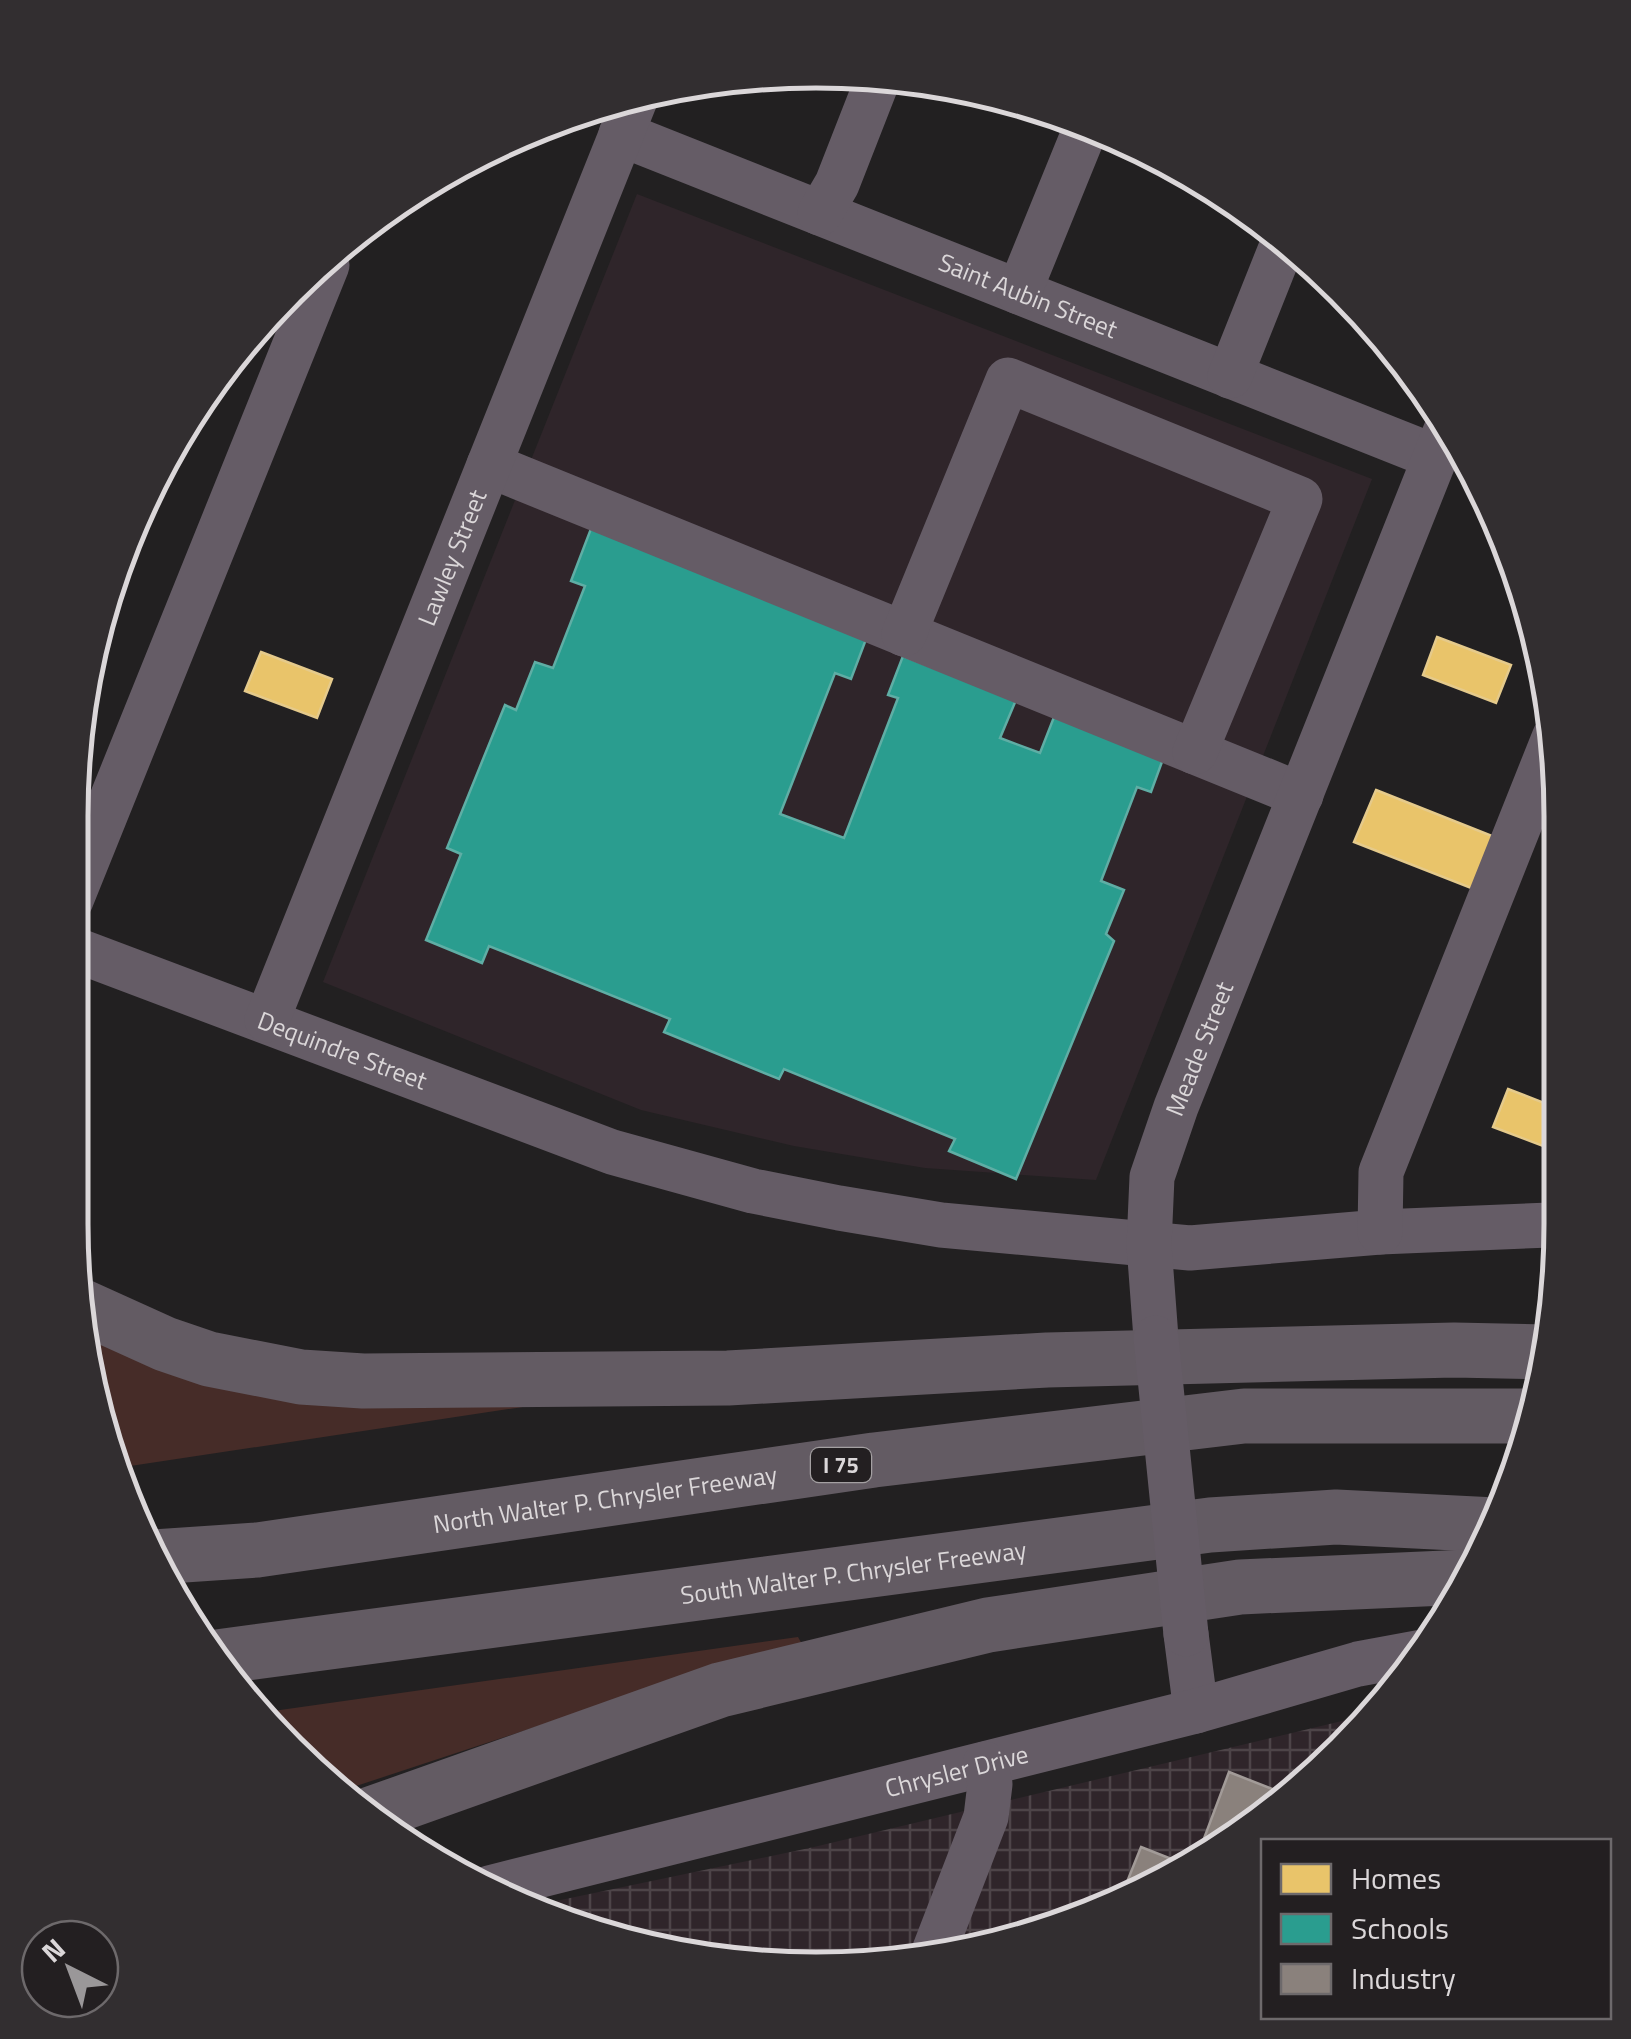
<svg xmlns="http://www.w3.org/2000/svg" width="1631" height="2039" font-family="'Titillium Web',sans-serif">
<defs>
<pattern id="industrial-grid" width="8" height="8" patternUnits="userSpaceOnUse" patternTransform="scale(2.5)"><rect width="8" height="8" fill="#2f252a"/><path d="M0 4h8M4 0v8" fill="none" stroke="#4d4448"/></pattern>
</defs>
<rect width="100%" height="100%" fill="#222021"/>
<path fill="#2f252a" d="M637 194 1372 479 1096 1180 925 1168 794 1146 641 1110 323 982Z"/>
<path fill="url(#industrial-grid)" d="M1367 1715 1307 1784 1188 1869 1008 1944 815 1969 622 1943 532 1906 814 1847Z"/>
<path fill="#462c28" d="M83 1323 622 1392 117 1468 95 1416Z
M798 1637 803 1646 635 1694 341 1791 288 1750 259 1713Z"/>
<path fill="#e9c46a" stroke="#e5ca8b" stroke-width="2.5" d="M1437 637 1511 665 1496 703 1423 675Z
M261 652 332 679 317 718 245 691Z
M1376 790 1497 838 1476 890 1354 842Z
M1508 1089 1552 1106 1551 1149 1493 1127Z"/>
<path fill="#2a9d8f" stroke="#5faea5" stroke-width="2.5" d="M592 526 868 634 851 679 835 673 780 814 844 838 898 698 888 695 903 656 1016 700 1000 738 1040 753 1054 717 1163 759 1151 792 1137 787 1101 881 1124 890 1106 934 1114 941 1016 1179 949 1151 955 1139 784 1069 779 1079 664 1032 670 1019 489 946 482 963 426 940 461 854 447 848 505 705 516 710 535 662 553 668 585 586 571 581Z"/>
<path fill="#8a817c" stroke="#a29b98" stroke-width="2.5" d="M1229 1772 1290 1796 1194 1865Z
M1141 1847 1192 1867 1121 1897Z"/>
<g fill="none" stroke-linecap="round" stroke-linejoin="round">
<g stroke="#655c66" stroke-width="45">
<path id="s1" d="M621 134 1435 457"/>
<path d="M820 213 837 184 880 74"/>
<path d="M1019 292 1087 125"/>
<path d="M1230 376 1285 238"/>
<path d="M489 465 1301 795"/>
<path d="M904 634 1008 380 1300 499 1195 752"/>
<path d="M71 900 327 265"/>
<path id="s2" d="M71 948 612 1152 753 1191 839 1208 941 1225 1190 1248 1380 1232 1550 1225"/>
<path id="s3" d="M267 1020 637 95"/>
<path d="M1380 1232 1381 1172 1554 738"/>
<path id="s4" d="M1156 1338 1149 1245 1152 1177 1176 1107 1448 425"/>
<path d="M1186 1634 1196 1711"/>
<path id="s5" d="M489 1888 1196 1711 1358 1664 1423 1652"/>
<path d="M933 1954 986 1817 990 1784 985 1764"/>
</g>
<g stroke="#635b63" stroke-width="55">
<path d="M81 1306 165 1344 209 1359 301 1377 363 1381 728 1378 1047 1360 1454 1350 1547 1352"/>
<path id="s6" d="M154 1557 257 1550 874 1460 1244 1416H1532"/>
<path id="s7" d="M217 1657 1210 1525 1336 1517 1495 1525"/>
<path d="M371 1814 720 1690 988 1625 1240 1587 1468 1577"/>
</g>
<path stroke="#655c66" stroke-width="45" d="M1156 1338 1186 1634"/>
</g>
<g text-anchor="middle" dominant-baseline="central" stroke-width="10" stroke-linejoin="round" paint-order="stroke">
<rect fill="#231f21" stroke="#a4a0a2" stroke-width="2.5" x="811" y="1448" width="60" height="34" rx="8"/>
<g font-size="22" font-weight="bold" fill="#dbd7d9">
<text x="841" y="1465">I 75</text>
</g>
<g font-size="25" fill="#dbd7d9" stroke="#231f21">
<text stroke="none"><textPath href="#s1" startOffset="438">Saint Aubin Street</textPath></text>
<text stroke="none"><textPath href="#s3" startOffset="498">Lawley Street</textPath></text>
<text stroke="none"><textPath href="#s2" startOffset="290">Dequindre Street</textPath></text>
<text stroke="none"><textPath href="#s4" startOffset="298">Meade Street</textPath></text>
<text stroke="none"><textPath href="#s6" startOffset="455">North Walter P. Chrysler Freeway</textPath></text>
<text stroke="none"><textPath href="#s7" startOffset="642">South Walter P. Chrysler Freeway</textPath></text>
<text stroke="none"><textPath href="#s5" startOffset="482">Chrysler Drive</textPath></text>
</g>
</g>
<path d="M0 0H1631V2039H0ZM816 88H816A728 728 0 0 1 1544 816V1224A728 728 0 0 1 816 1952H816A728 728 0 0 1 88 1224V816A728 728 0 0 1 816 88Z" fill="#322e30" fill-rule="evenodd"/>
<path fill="none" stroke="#dbd7d9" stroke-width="5" d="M816 88H816A728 728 0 0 1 1544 816V1224A728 728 0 0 1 816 1952H816A728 728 0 0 1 88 1224V816A728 728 0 0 1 816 88Z"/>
<rect x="1261" y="1839" width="350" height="180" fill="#231f21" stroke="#6d696b" stroke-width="2.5"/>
<rect x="1281" y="1864" width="50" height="30" fill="#e9c46a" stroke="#6d696b" stroke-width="2.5"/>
<text x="1351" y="1889" font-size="30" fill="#dbd7d9">Homes</text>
<rect x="1281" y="1914" width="50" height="30" fill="#2a9d8f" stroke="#6d696b" stroke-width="2.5"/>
<text x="1351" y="1939" font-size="30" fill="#dbd7d9">Schools</text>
<rect x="1281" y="1964" width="50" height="30" fill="#8a817c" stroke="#6d696b" stroke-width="2.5"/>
<text x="1351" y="1989" font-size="30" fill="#dbd7d9">Industry</text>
<g transform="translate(70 1969) rotate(318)"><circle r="48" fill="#231f21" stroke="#6d696b" stroke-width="2.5"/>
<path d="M0-8L18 38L0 25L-18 38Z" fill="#9a9799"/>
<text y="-15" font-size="28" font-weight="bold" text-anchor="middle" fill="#dbd7d9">N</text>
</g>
</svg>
